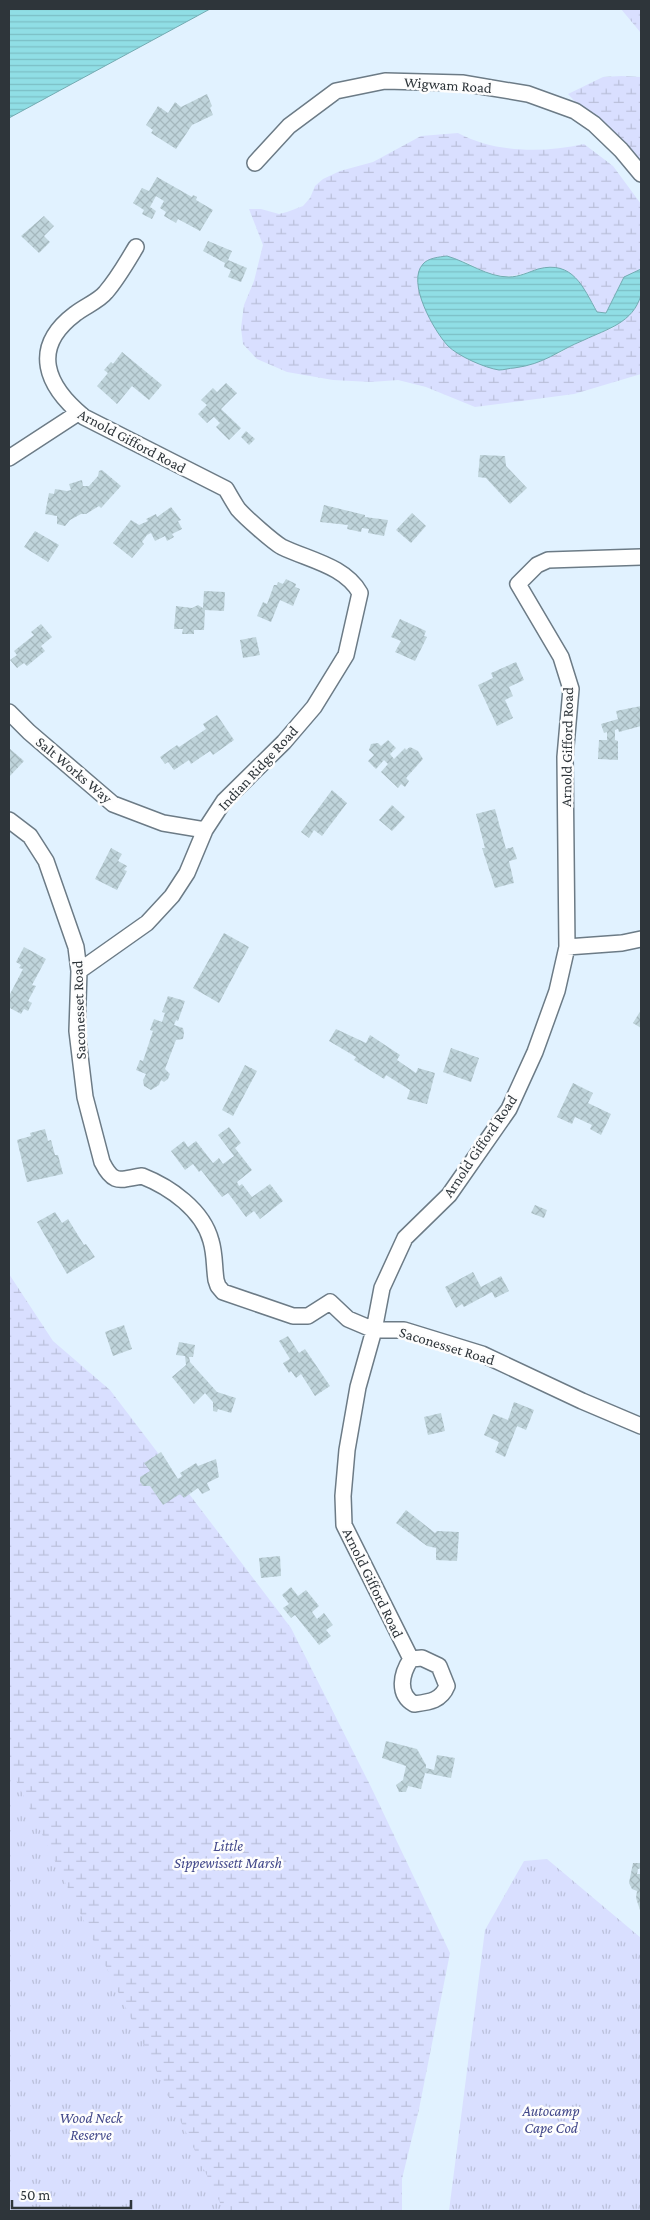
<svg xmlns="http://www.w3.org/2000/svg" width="650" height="2220" font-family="'Crimson Pro',serif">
<defs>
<pattern id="wetland-marsh" width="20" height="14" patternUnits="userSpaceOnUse" patternTransform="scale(1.25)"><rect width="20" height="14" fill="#d9dfff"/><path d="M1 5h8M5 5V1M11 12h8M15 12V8" fill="none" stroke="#bbc0db"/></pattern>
<pattern id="park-tufts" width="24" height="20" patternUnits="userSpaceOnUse" patternTransform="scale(1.25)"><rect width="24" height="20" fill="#d9dfff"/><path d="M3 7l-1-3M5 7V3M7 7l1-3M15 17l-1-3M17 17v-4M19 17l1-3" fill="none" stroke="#bbc0db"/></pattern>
<pattern id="water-rules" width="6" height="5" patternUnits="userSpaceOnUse" patternTransform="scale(1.25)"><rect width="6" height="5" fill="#90dee5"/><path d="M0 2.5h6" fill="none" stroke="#7cbfc5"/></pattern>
<pattern id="building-cross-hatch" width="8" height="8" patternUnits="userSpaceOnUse" patternTransform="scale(1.25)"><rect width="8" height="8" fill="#bfd4db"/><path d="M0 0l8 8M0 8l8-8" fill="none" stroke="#a4b7bd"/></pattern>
</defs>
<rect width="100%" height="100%" fill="#e1f2ff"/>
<path fill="url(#wetland-marsh)" d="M621 9H641V33Z
M621 76 641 77V161L602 121 581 108 568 94 603 77Z
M458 133C495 153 543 153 584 144L613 166 641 204V269L624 278 606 313 597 312 537 269C506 281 492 277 464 261L417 277C420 304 434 323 448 345L556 355 582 340 613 328 637 304 641 294V374L574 394 475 407 426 387 398 380 371 382 333 380 287 372 257 359 243 344 241 328 244 305 254 281 263 245 249 209H261L279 214 287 212 303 206 310 198 315 186 323 179 340 171 373 162 421 136Z
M9 1274 53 1341 110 1390 291 1628 371 1787 450 1953 419 2109 402 2179V2211H9Z"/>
<path fill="url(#park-tufts)" d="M9 1766 224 2211H9Z
M547 1859 641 1938V2211H449L485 1930 524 1861Z"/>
<path fill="url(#water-rules)" stroke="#73abb2" d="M9 9H210L9 118Z
M447 256C468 262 487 277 509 277 519 277 529 272 538 269 573 260 583 287 597 312L606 313 624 277 641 269C641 277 643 287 641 295 633 323 607 329 584 340 557 351 545 364 514 368 510 368 504 370 499 370 485 368 458 356 448 346 434 331 406 282 423 264 428 258 439 257 447 256Z"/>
<path fill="url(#building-cross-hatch)" d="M207 94 212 106 210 108 213 115 192 125 176 149 151 133 153 130 146 125 158 106 168 113 175 102 181 107Z
M157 177 192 197 193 195 197 197 196 200 213 210 200 231 178 219 176 223 164 216 166 212 160 208 164 201 156 196 150 207 156 211 152 219 142 214 144 210 133 203 142 188 149 191Z
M44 216 54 226 44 236 50 242 39 253 21 236Z
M208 241 232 251 228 260 247 268 241 282 228 277 231 270 224 267 225 263 203 251Z
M122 352 162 385 149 400 132 386 117 404 97 386 108 373 104 370 111 362 113 364Z
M226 383 237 393 221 409 241 428 229 440 216 427 220 423 214 417 207 423 198 414 207 405 201 400 213 388 217 392Z
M246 431 255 439 249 445 241 437Z
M480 455 505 456 506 466 527 488 510 504 486 478 478 477Z
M102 470 121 486 101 508 99 506 86 514H81L70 520 65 526 57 524V516L45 514 49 493 54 494 55 489 67 491 71 490 69 484 82 480 83 486H89L98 476 99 471Z
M324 505 365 515V517L388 520 384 536 368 533 369 529 362 528 361 532 347 529 348 525 320 522Z
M171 507 181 520 178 521 182 529 172 534 174 537 167 541 165 536 155 541 151 533 147 535 142 542 144 544 132 558 113 543 131 520 139 525 148 521 146 519 156 514 157 517Z
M412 513 426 526 411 543 396 530Z
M35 531 59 545 48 562 24 547Z
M286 579 296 584 295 587 300 589 293 606 280 600 271 622 257 616 263 602 267 604 274 585H277L278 582 283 584Z
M204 591 225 592 224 611 205 610 204 630H194V634H182L183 629H174L176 606 192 608 198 605 203 608Z
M400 619 426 631 424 636 427 637 415 661 395 652 401 641 391 637Z
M41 624 52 637 41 646 45 651 27 666 24 663 17 668 10 660 17 655 14 651 34 635 31 632Z
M256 637 260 655 243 658 240 640Z
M516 662 524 680 509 687 513 696 505 700 513 718 497 726 478 685 493 678 491 673Z
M641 706V726L619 732 618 729 615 730V740L618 741V760L598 759 599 740H607V732L604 733 601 724 618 719 616 711Z
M217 715 234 740 213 755 210 751 191 764 189 760 174 770 168 762 165 764 160 757 177 745 179 747 206 729 203 724Z
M388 740 396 748 390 754 394 759 405 748 406 750 410 747 418 751 423 759 406 778 409 781 405 787 401 784 398 788 381 772 388 764 384 760 376 769 368 761 374 755 369 750 371 744 378 743 381 746Z
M9 748 24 761 9 777Z
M332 790 347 803 322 836 314 830 309 838 301 832Z
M392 805 405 817 392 831 379 820Z
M495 809 506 849 513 847 517 859 509 861 514 883 495 888 482 848H485L476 814Z
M111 848 122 854 118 861 127 866 124 870 127 871 117 890 95 879Z
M224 933 249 947 219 1003 193 988Z
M24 947 46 959 32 985 36 986 28 1001 32 1003 28 1011 24 1009 21 1014 10 1008 9 1010V996L23 969 19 968 21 965 16 962Z
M168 996 185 1001 178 1021 176 1020 174 1025 183 1028 184 1033 183 1039 176 1040 165 1069 170 1074 168 1079 164 1082 161 1080 159 1085 151 1090 144 1086 143 1080 146 1074 136 1070 140 1060 143 1061 153 1031 150 1030 154 1019 162 1022 165 1013 162 1012Z
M641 1010V1028L633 1023Z
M336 1029 366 1043 370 1035 400 1055 397 1060 416 1073 418 1068 435 1073 427 1104 407 1099 410 1090 386 1075 384 1079 354 1060 356 1057 329 1041Z
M451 1048 479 1058 471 1082 443 1072Z
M245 1065 257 1071 233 1116 222 1110Z
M573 1083 593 1093 588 1103 611 1114 601 1135 590 1129 592 1125 575 1117 572 1124 557 1117Z
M229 1127 241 1143 235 1148 252 1170 237 1182 239 1186 242 1184 252 1197 270 1184 283 1201 260 1219 254 1211 246 1217 228 1193 222 1197 201 1170 199 1172 193 1164 185 1170 171 1151 184 1141 188 1147 196 1141 213 1163 219 1158 223 1164 234 1156 218 1135Z
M45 1129 48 1141 51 1140 55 1155H58L63 1174 27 1182 17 1140 31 1136 30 1133Z
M535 1205 547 1210 544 1218 531 1213Z
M55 1212 62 1223 68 1219 84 1245 86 1244 95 1257 67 1274 37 1222Z
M473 1272 481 1287 501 1276 509 1291 495 1298 492 1292 464 1307 462 1304 456 1308 445 1287Z
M124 1325 132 1349 113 1356 105 1332Z
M288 1336 299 1353 305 1349 330 1386 315 1396 301 1374 296 1378 291 1371 289 1373 283 1363 290 1359 279 1341Z
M179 1342 195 1345 193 1357H189L190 1362 217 1392 236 1398 231 1413 218 1409 217 1412 213 1411V1402L205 1393 194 1404 172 1377 186 1365 185 1356 176 1355Z
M514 1402 534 1410 526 1430 517 1426 505 1457 495 1452 499 1442 484 1435 493 1414 508 1420Z
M441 1413 445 1431 428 1435 424 1417Z
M161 1452 178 1479 182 1476 180 1473 196 1463 198 1466 216 1459 219 1477 207 1483 210 1490 202 1494 198 1488 184 1498 180 1494 163 1505 150 1486H143L140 1482V1477L150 1471 144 1463Z
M406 1510 435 1533 437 1531 459 1532 457 1561 436 1560V1548L427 1546 396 1523Z
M280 1556 281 1576 261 1578 259 1558Z
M291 1587 298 1596 306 1590 319 1606 312 1612 317 1619 324 1613 333 1625 326 1630 331 1636 319 1645 295 1615 291 1618 283 1608 289 1604 282 1595Z
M386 1741 417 1749 426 1765V1768L434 1770 437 1755 455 1758 451 1778 425 1773 421 1789 408 1786 406 1792H399L396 1785 403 1780 406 1766 382 1758Z
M633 1863H641V1868L638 1869 637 1874H641V1913L636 1898 637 1891 632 1889 629 1883Z"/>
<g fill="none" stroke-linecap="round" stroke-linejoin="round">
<defs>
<path id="minor" d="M255 163 289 126 336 91 385 81 462 83 528 94 575 111 594 124 621 150 641 174
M9 458 78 413
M9 712 29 732 113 804 163 823 205 830
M9 820 30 836 46 861 76 947 79 971 77 1031 85 1097 102 1162C114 1186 120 1179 142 1176 170 1187 203 1210 211 1241 215 1254 214 1267 216 1280L218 1286 223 1292 293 1316H308L330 1302 348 1319 374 1330H404L482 1354 582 1401 641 1426
M567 947 622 943 641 939
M79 971 147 923 172 896 187 873 205 830 224 801 284 742 314 707 346 655 360 593C345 566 309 560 282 547 273 542 245 517 238 509 234 503 230 496 226 489L84 417C46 386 30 348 75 314 85 306 99 301 106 292 118 278 127 262 136 247
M411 1659C401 1674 397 1694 414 1704 429 1702 441 1701 447 1686L439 1666 422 1658 411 1659 344 1525 343 1496 347 1450 358 1387 374 1330 382 1288 405 1238 449 1195 509 1109 535 1052 557 991 567 947 565 757 571 689 561 657 518 584 537 565 548 560 641 557"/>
</defs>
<use href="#minor" stroke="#6c7b86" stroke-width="18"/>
<use href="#minor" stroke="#fff" stroke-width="15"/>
</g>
<g text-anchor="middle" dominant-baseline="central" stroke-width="5" stroke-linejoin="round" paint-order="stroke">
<g font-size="15" fill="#2e353a" stroke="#fdfdfd">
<text transform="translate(448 85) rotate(4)">Wigwam Road</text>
<text transform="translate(132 441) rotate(28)">Arnold Gifford Road</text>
<text transform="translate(567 747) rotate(-89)">Arnold Gifford Road</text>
<text transform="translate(258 768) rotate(-47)">Indian Ridge Road</text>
<text transform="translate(74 770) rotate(40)">Salt Works Way</text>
<text transform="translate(79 1010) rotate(-92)">Saconesset Road</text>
<text transform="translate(480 1146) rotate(-56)">Arnold Gifford Road</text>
<text transform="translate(447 1346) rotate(17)">Saconesset Road</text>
<text transform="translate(373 1583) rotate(64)">Arnold Gifford Road</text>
</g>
<g font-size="15" font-style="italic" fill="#42488a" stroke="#fdfdfd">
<text x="228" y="1846">Little<tspan x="228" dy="17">Sippewissett Marsh</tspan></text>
<text x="551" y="2111">Autocamp<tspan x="551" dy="17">Cape Cod</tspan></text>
<text x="91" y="2118">Wood Neck<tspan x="91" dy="17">Reserve</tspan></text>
</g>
</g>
<rect width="650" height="2220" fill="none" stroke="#2e353a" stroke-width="20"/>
<path d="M12 2200v8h119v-8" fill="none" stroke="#2e353a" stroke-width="2.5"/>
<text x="20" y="2200" font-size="15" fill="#2e353a" stroke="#fdfdfd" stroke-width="4" paint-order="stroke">50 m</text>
</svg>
